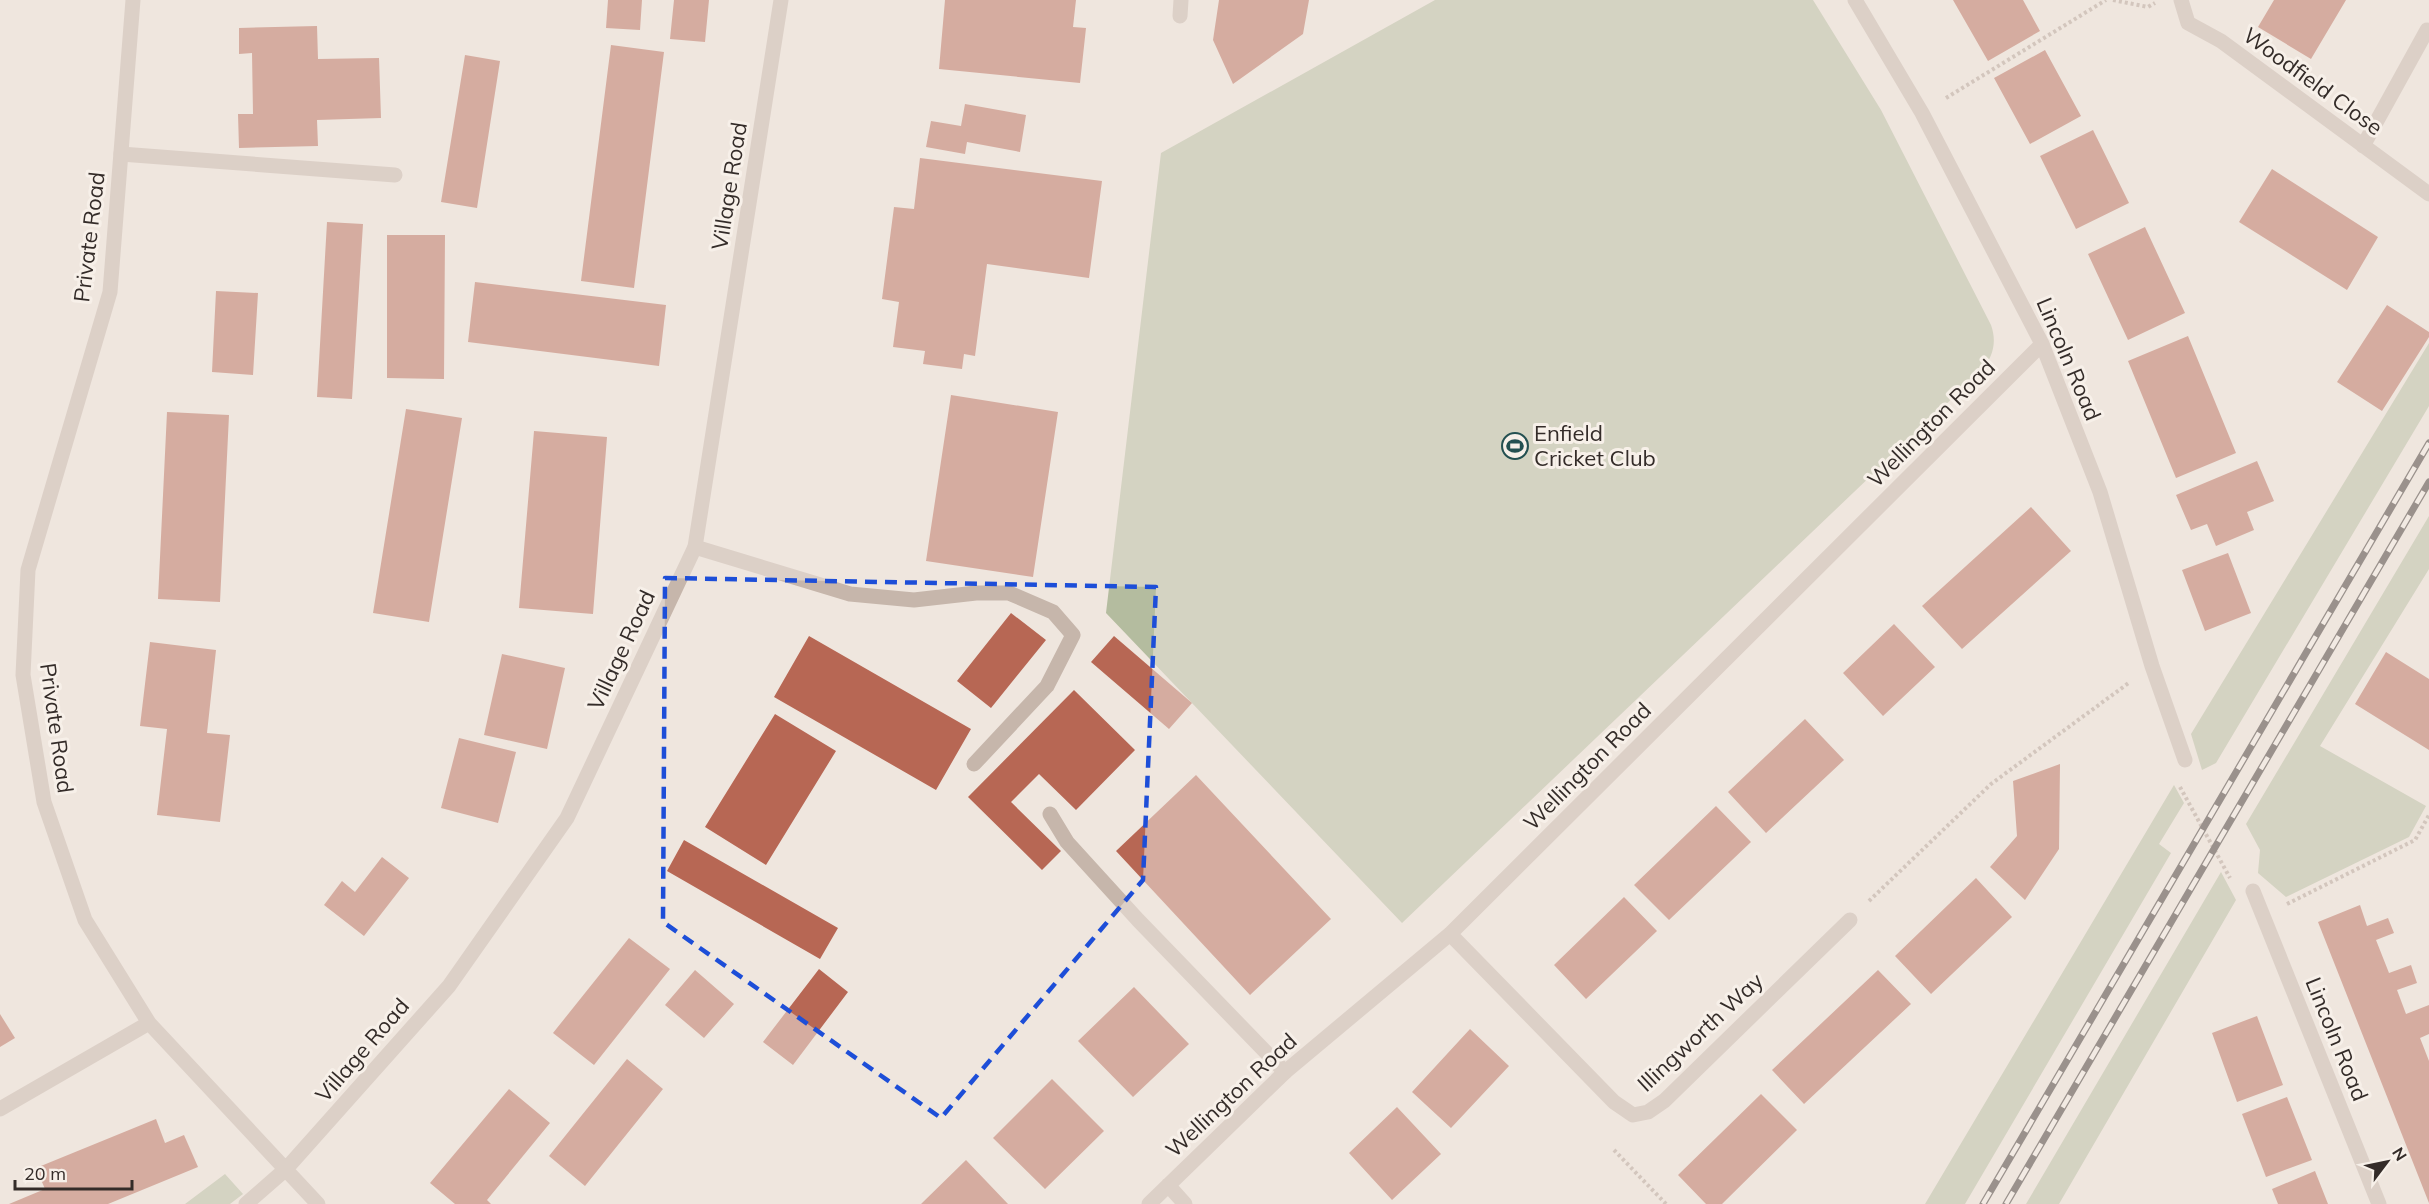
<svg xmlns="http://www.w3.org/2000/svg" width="2429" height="1204" font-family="Mulish,sans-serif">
<rect width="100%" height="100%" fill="#efe6de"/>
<path fill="#b4bc9f" d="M1435 0H1813L1881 110 1991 325C1997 342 1993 356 1983 369L1402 923 1106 613 1161 153Z
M2429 343V406L2216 763 2202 770 2191 734Z
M2429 516V569L2320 746 2426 806 2409 837 2286 897 2258 873 2260 850 2246 824Z
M2174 785 2184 803 2159 844 2171 853 1965 1204H1925Z
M2221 872 2236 900 2059 1204H2026Z
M225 1174 243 1194 230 1204H185Z"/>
<path fill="#b76754" d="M608 0H642L640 30 606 28Z
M674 0H709L705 42 670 39Z
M945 0H1076L1073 27 1086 28 1080 83 939 69Z
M1219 0H1309L1303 34 1233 84 1213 40Z
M1953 0H2023L2040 31 1988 61Z
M2274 0H2346L2311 59 2258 27Z
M317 26 318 59 379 58 381 118 317 120 318 146 239 148 238 114H253L252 53 239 54V28Z
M611 45 664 52 634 288 581 281Z
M2045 50 2081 116 2030 144 1994 78Z
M465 55 500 61 477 208 441 202Z
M965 104 1026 115 1020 152 967 142 965 154 926 147 931 121 961 126Z
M2093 130 2129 203 2076 229 2040 156Z
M920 158 1102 181 1089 278 987 264 975 356 964 354 962 369 923 364 925 351 893 347 899 302 882 299 894 207 914 209Z
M2272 169 2378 237 2347 290 2239 222Z
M327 222 363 224 352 399 317 397Z
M2145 227 2185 313 2128 340 2088 254Z
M387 235H445L444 379 387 378Z
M475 282 666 305 659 366 468 342Z
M216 291 258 293 253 375 212 372Z
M2387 305 2429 332V337L2382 411 2337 382Z
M2188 336 2236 453 2176 478 2128 361Z
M951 395 1058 412 1033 577 926 561Z
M406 409 462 418 429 622 373 613Z
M167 412 229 415 220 602 158 599Z
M534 431 607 437 593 614 519 608Z
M2257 461 2274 501 2247 512 2254 530 2216 546 2207 524 2191 530 2176 495Z
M2031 507 2071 551 1962 649 1922 606Z
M2228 553 2251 613 2205 631 2182 570Z
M1011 613 1046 640 991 708 957 681Z
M1894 624 1935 667 1883 716 1843 673Z
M809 636 971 729 936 790 774 697Z
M1114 636 1192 703 1169 729 1091 662Z
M150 642 216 650 207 733 230 735 220 822 157 815 167 729 140 726Z
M2386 652 2429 679V750L2355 704Z
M502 654 565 668 547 749 484 735Z
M1074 690 1135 750 1076 810 1039 774 1011 802 1061 851 1042 870 968 797Z
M775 714 836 751 766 865 705 827Z
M1805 719 1844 760 1766 833 1728 792Z
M459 738 516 752 498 823 441 808Z
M2060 764 2059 849 2025 900 1990 867 2017 836 2013 781Z
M1196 775 1331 919 1250 995 1116 851Z
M1716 806 1751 842 1669 920 1634 885Z
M684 840 838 928 820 959 667 871Z
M382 857 409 878 364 936 324 905 342 881 355 892Z
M1976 878 2012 917 1931 994 1895 956Z
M1624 897 1657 931 1586 999 1554 965Z
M2360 905 2367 926 2388 918 2394 933 2376 940 2389 973 2411 965 2417 983 2397 990 2406 1014 2429 1005V1034L2420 1038 2429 1061V1203L2318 922Z
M629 938 670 969 594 1065 553 1033Z
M819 969 848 992 793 1065 763 1042Z
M695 970 734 1004 704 1038 665 1005Z
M1878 970 1911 1004 1804 1104 1772 1070Z
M1134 987 1189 1044 1133 1097 1078 1041Z
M0 1014 15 1038 0 1047Z
M2257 1016 2283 1085 2237 1102 2212 1033Z
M1470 1029 1509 1066 1451 1128 1412 1092Z
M627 1059 663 1089 585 1186 549 1156Z
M1052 1079 1104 1131 1045 1189 993 1138Z
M509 1089 550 1123 487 1200 491 1204H455L430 1183Z
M1761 1094 1797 1130 1722 1204H1706L1678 1175Z
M2287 1097 2312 1160 2266 1177 2242 1114Z
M1397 1107 1441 1154 1392 1200 1349 1153Z
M156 1119 165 1143 184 1135 198 1167 108 1204H9L45 1189 36 1168Z
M966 1160 1008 1204H921Z
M2315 1171 2328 1204H2278L2272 1189Z"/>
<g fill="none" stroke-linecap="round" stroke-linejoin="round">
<path stroke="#b1a095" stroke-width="4" stroke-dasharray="3 3" stroke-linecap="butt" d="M2113 0 2148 7 2155 3
M1946 98 2106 0
M2180 787 2230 878
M1869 901 1991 784 2130 682
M2287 904 2415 840 2429 815
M1614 1150 1666 1204"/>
<path stroke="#c6b6ab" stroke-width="15" d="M1180 16 1181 0
M121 154 395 175
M695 547 850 594 914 600 976 593H1009L1053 612 1073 635 1047 686 974 764
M1050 814 1067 842 1138 920 1285 1072"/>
<path stroke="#c6b6ab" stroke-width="15" d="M133 0 110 292 28 570 23 675 44 802 85 920 149 1023 318 1204
M1855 0 1922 113 2042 344 2100 492 2152 666 2185 760
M2181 0 2188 23 2221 41 2429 194
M2363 146 2427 30 2429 31
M2253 891 2379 1204
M1450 934 1614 1102 1633 1115 1648 1112 1664 1101 1850 920
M0 1109 149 1023
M1168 1185 1185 1204
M246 1204 286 1169 449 986 567 818 695 547 781 0
M1149 1204 1285 1072 1450 934 2042 344"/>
<defs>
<path id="rail" d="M1983 1204 2429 443
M2006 1204 2429 482"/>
</defs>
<use href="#rail" stroke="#342c29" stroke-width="7"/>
<use href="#rail" stroke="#f7f0e9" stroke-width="4.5" stroke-dasharray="14" stroke-linecap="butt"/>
</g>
<path d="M0 0H2429V1204H0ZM665 578 1156 587 1143 880 941 1118 663 922Z" fill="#efe6de" fill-opacity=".55" fill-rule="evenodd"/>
<path fill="none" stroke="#1d4ed8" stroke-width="4.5" stroke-dasharray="12 8" stroke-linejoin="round" d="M665 578 1156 587 1143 880 941 1118 663 922Z"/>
<defs>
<symbol id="stadium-ring" viewBox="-11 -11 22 22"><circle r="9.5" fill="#f7f0e9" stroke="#245051" stroke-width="1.5"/><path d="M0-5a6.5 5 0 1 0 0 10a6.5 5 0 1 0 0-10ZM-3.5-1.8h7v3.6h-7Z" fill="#245051"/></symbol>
</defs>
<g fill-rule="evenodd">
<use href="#stadium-ring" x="1500" y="431" width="30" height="30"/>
</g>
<g text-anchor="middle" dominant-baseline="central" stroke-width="6" stroke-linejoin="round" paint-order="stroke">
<g font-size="22" fill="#342c29" stroke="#f7f0e9">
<text transform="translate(2313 81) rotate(36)">Woodfield Close</text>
<text transform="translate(729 186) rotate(-81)">Village Road</text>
<text transform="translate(89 237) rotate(-83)">Private Road</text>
<text transform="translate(2069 359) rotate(67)">Lincoln Road</text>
<text transform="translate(1931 423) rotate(-45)">Wellington Road</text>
<text transform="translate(621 650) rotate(-65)">Village Road</text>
<text transform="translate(57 728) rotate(82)">Private Road</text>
<text transform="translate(1587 766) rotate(-45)">Wellington Road</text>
<text transform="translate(1700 1032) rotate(-43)">Illingworth Way</text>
<text transform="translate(2337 1039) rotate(68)">Lincoln Road</text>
<text transform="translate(362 1050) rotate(-49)">Village Road</text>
<text transform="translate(1231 1095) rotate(-43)">Wellington Road</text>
</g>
<g font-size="22" fill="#342c29" stroke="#f7f0e9" text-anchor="start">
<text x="1534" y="433">Enfield<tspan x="1534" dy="25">Cricket Club</tspan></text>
</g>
</g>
<g transform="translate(2387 1162) rotate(58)" stroke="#f7f0e9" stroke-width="4.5" paint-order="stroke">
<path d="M0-4.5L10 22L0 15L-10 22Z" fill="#342c29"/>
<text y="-9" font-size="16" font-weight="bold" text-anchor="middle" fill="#342c29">N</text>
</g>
<path d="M15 1180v9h117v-9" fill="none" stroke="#342c29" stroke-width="3"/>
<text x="24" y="1180" font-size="18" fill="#342c29" stroke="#f7f0e9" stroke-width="4.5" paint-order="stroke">20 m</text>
</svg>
